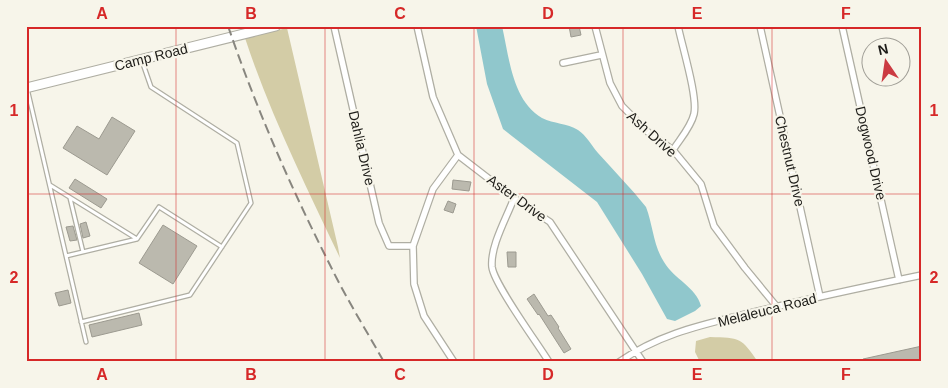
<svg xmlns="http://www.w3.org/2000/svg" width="948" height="388" font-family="Helvetica,sans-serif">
<rect width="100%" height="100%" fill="#f7f5ea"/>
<path fill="#d3cca6" d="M287 28 338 247 340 258C306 186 270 114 245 38Z
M710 337C740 338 741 337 758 362H700L695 352 696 341Z"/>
<path fill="#90c7cc" d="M476 26H502C509 56 512 101 542 118 554 124 567 123 578 130 586 135 592 146 598 153 614 171 631 188 646 207 653 225 653 245 664 262 674 279 696 287 701 306L695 311 675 321 667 319 642 274 597 202 503 129 487 84Z"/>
<path fill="#bbb9ae" stroke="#9c9a90" d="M569 26H579L581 35 571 37Z
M112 117 135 131 107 175 63 148 77 126 99 139Z
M75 179 107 199 101 208 69 188Z
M453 180 471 182 469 191 452 189Z
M448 201 456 204 453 213 444 210Z
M86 222 90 236 83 238 80 224Z
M163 225 197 246 173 284 139 263Z
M73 226 77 240 70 241 66 227Z
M507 252H516V267H508Z
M68 290 71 303 59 306 55 293Z
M534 294 548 316 551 315 559 327 558 328 571 349 564 353 539 314 538 315 527 299Z
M139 313 142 325 92 337 89 325Z
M922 346V362H863V359Z"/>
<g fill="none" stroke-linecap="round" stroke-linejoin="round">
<defs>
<path id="lane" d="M27 88 86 342
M50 185 137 239 159 207 222 247
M70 198 83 252
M66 256 137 239
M81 322 190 295 251 203 237 143 151 87 142 61"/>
<path id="street" d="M334 26 379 223 389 246H413
M417 26 433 97 458 155 514 198 550 222 643 362
M595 26 610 83 622 106 649 133 673 150 701 184 714 226 745 268 777 307
M760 26 820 297
M842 26 899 280
M563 63 601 55
M673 150C680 139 691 127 694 114 698 97 682 46 678 26
M514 198C507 217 490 246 492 267 494 284 538 344 549 362
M454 362 424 316 414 284 413 246 433 189 458 155
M619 362C661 333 702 325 750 313 807 299 864 287 922 275"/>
<path id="secondary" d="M26 88 276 26"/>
</defs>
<use href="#lane" stroke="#afaea3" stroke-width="5.5"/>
<use href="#street" stroke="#afaea3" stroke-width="8"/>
<use href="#secondary" stroke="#afaea3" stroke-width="11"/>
<use href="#lane" stroke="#fff" stroke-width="3"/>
<use href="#street" stroke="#fff" stroke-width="5.5"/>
<use href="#secondary" stroke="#fff" stroke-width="9"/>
<path stroke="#88867f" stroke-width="2" stroke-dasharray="10 5" stroke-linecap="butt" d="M228 26C256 108 291 188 330 265 346 298 366 330 384 362"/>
</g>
<path fill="none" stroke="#d62828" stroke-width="1" stroke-opacity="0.55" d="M176 26V362M325 26V362M474 26V362M623 26V362M772 26V362M26 194H922"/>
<g text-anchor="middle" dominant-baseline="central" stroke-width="4.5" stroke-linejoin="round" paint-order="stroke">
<g font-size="14" fill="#1d1c18" stroke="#f7f5ea">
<text transform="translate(151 57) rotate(-14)">Camp Road</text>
<text transform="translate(652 134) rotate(42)">Ash Drive</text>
<text transform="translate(362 148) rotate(77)">Dahlia Drive</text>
<text transform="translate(871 153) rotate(77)">Dogwood Drive</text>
<text transform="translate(790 161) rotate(77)">Chestnut Drive</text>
<text transform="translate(517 198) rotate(36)">Aster Drive</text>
<text transform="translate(767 310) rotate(-14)">Melaleuca Road</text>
</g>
</g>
<rect width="948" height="388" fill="none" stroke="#f7f5ea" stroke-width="55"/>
<g transform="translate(886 62) rotate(347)"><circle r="24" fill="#f7f5ea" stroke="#a09e96"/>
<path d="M0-4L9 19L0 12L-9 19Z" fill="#cb3b42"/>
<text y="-8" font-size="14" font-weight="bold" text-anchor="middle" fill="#1d1c18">N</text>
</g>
<rect x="28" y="28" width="892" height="332" fill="none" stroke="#d62828" stroke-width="2"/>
<g font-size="16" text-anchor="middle" font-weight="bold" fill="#d62828">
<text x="102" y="19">A</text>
<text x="251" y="19">B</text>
<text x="400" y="19">C</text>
<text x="548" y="19">D</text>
<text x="697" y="19">E</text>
<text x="846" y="19">F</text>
<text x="14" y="116">1</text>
<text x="934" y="116">1</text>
<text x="14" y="283">2</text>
<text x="934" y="283">2</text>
<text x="102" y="380">A</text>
<text x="251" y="380">B</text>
<text x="400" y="380">C</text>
<text x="548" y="380">D</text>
<text x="697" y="380">E</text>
<text x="846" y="380">F</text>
</g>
</svg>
